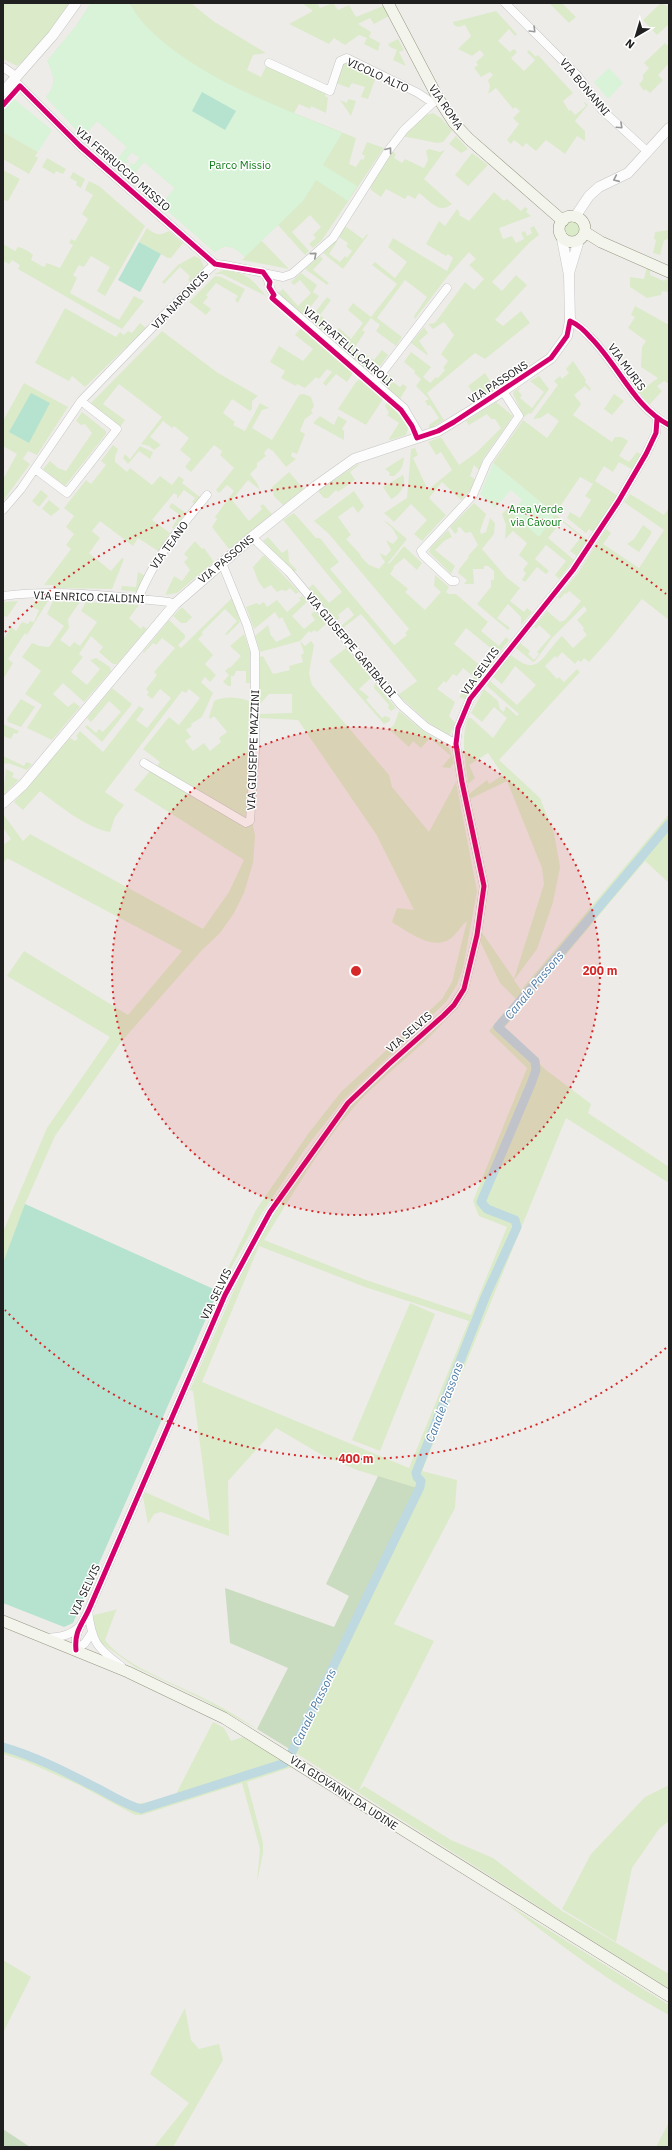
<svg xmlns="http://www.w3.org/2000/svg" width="672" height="2150" font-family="'IBM Plex Sans',sans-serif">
<rect width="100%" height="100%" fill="#eeece9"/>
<path fill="#dbeac9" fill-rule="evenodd" d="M3 3H69C57 22 36 54 17 66L3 59Z
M91 3H191L213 21 266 53 253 55 247 70 261 77 267 64 326 92 325 96 328 98 326 113 311 106 310 109 299 104 294 113 356 138 349 164 356 167 361 159 363 160 365 156 362 154 367 142 384 148 322 240 313 248 309 244 316 238 313 235 321 227 310 215 292 232 309 251 305 255 278 225 261 240 289 269 242 260 245 257C236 248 227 242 215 252L161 205 175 188 144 162 135 173 130 169V163L134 165 140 158 132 152 126 159 129 162 123 163 118 159 127 147 97 121 83 137 46 97C57 85 54 74 47 61L76 26Z
M302 3H317L320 8 333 3 338 10 349 5 356 17 383 6 389 16 374 24 370 18 358 24 371 32 369 37 380 43 378 51 364 44 367 38 359 35 345 45 334 38 329 44 289 24 313 11Z
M549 3H562L576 17 569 23Z
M661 3 669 7V24L657 35 643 20Z
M496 11 517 34 515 36 509 29 498 41 510 52 514 49 517 52 511 58 524 71 535 60 527 52 529 50 536 57 538 55 573 93 563 101 569 111 571 110 575 115 586 106 583 101 588 105 575 121 585 131V141L577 136 565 154 546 140 536 151 526 143 523 147 514 140 511 144 507 140 519 124 513 118 520 111 515 107 513 109 496 88 488 94 490 86 488 80 493 75 490 72 481 77 474 68 478 65 476 62 484 55 480 50 472 56 458 49 471 36 465 25 458 27 454 25 453 22Z
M398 39 404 50 399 52 406 66 393 60 397 50 390 47 388 44Z
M665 43 669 47V63L658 75 663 80 650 93 645 89 644 91 639 84 643 80V75L649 68 644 63Z
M343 61 376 77 368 99 361 97 365 87 352 83 349 88 336 83Z
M348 99 356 101 351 116 340 100 347 103Z
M433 113 441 118 452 131 443 142 437 143 402 136 423 116Z
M3 132 38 152 35 156 38 158 29 174 3 159Z
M456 136 468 149 461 153 449 144Z
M429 149 440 152 445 150 424 179 452 204C439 215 430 201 419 193L415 199 408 195 405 199 386 189 381 197 371 190 370 187 392 151 396 154 394 158 402 163 405 159 424 168 428 160 426 151Z
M472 153 488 165 468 186 455 175Z
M47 158 66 169 63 174 56 171 54 174 42 167Z
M3 170 20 179 8 201 3 200Z
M73 172 85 179 81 188 76 185 77 182 70 178Z
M89 181 99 186 145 226 105 296 97 291 110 267 91 256 84 267 79 265 73 275 77 278 70 293 119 320 134 296 144 301 122 329 18 269 20 265 12 260 9 264 3 261V244L15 251 18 247C23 248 29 251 33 255L31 260 44 267 47 263 60 268 73 245 69 243 71 239 75 241 88 219 82 214 93 195 85 190Z
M494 192 504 201 507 199 521 211 525 207 528 209 526 212 531 216 499 228 503 239 512 236 516 243 524 239 521 233 525 231 527 236 532 233 530 228 534 226 539 235 530 242 492 282 502 291 516 275 527 285 495 320 503 326 521 311 530 323 485 359 475 353 427 393 444 420 429 429V425L439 418 430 405 428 406 425 401 429 399 416 386 421 379 414 373 415 371 404 362 411 352 431 367 423 377 430 383 436 377 438 378 445 370 443 368 448 361 441 354 454 335 444 322 433 329 428 324 435 323 465 282 474 290 484 279 469 265 476 259 469 252 447 277 415 319 414 316 427 297 405 280 377 318 402 337 396 346 376 331 380 325 371 318 362 330 365 332 353 350 362 357 364 354 374 360 382 350 388 355 373 376 346 351 349 346 337 336 333 340V334L339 328 351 339 363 323 348 310 353 303 371 317 397 284 372 265 375 262 395 278 407 262 388 247 393 238 447 271 453 258 448 254 446 256 426 244 439 221 445 226 457 209 460 213 459 215 469 221Z
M563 229a9 9 0 1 1 18 0a9 9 0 1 1-18 0Z
M345 226 363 239 367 234 368 235 343 269 323 253 336 241 337 242 329 254 340 262 345 256 347 258 352 251 346 246 348 243 339 237Z
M147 228C155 235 160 236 169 231L183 243 171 258H168L139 242Z
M669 230V239L664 240 660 255 653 253 656 240 654 239 655 232Z
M194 256 200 258 204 267 190 282 188 280 190 276 180 267 164 284 162 282 178 265Z
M320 256 323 259 313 270 329 283 327 285 305 269Z
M647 267 650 269V275L664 281 669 277 668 292 662 291 661 295 647 298 630 287V277L644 279Z
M224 270C249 274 250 277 266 296L222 274H214Z
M301 273 317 285 313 292 319 296 304 315 278 293 283 289 298 306 311 293 300 280 294 285 291 282Z
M215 276 221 277 245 289 238 303 235 300 238 296 216 283 206 295 208 297 203 303 211 309 206 315 189 302Z
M327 297 331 300 320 315 327 321 322 331 315 325 319 320 313 315Z
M635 306 669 325V384L664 381 657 386 662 391 649 405 639 392 658 378 641 367 642 347 646 341 628 328 635 317 631 315Z
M65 308 116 337 120 332 124 335 128 331 132 333 140 323 146 328 85 387 72 376 69 381 35 363Z
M424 327 428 333 419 341 428 354 427 355 411 343Z
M301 328 353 373 347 382 336 374 326 386 323 383 332 372 327 369 319 379 316 377 305 388 297 384 296 386 281 378 285 371 270 362 279 346 303 361 313 349 295 335Z
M162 331 218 373 258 396 252 401V409L250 411 232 399 223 413 235 422 233 425 245 431 260 403 269 408 262 410 252 428 272 440 299 395 304 394 311 397 314 406 311 411 313 413 305 419 300 431 305 434 297 454 292 452 291 456 296 459 286 467 273 451 268 448 264 453 266 456 257 463V467L250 474 257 483 260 490 248 480 232 500 249 521 262 509 260 506 263 504 272 514 229 549 212 527 217 519 215 517 234 491 227 485 219 493 216 490 234 468 220 455 222 451 214 445 191 472 185 467 191 459 180 450 189 438 174 426 172 428 163 421 150 437 161 445 154 450 149 446 141 444 162 417 119 384 103 404 125 420 120 427 90 404Z
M573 361 586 380 585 382 591 389 590 391 585 386 574 395 581 404 573 415 612 442 615 437H622L628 441 619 456 629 462 637 452 642 455 633 470 619 462 613 472 604 466 595 481 618 496 593 532 589 529 586 533 567 518 570 512 580 518 591 500 585 496 593 484 580 477 555 514 587 540 577 556 570 551 581 537 558 518 554 523 558 526 548 538 574 560 559 579 555 575 566 561 546 545 535 559 549 571 546 574 537 567 525 582 522 580 526 573 523 570 528 563 519 555 527 543 513 531 505 539 506 525 502 514 507 509 539 536 555 514 493 463 523 420 547 438 559 421 548 413 540 418 533 419 558 385 554 381 560 376 562 379 569 373 566 369Z
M388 373 392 377 390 380 400 387 403 384 407 387 400 399 381 383Z
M485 373 495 389 479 400 468 386Z
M539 376 549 389 531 414 529 413 524 417 513 394 514 391 521 387 518 391 522 395 520 398 532 408 544 392 530 381Z
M360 379 383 399 366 425 338 409 356 382Z
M24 383 68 407 37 455 28 451 23 459 30 464 3 501V479L17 454 3 446V421Z
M614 394 624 401 612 415 604 409Z
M387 402 400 415 408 428 406 435 390 440 389 439 399 423 387 415 389 413 385 406Z
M496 402 513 416 483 459 479 470 474 465 470 476 476 480 473 487 461 500 442 482 429 498 446 515 422 541 414 534 427 520 411 504 394 522 384 513 407 498 411 449 415 448 418 455 413 458 428 490 452 470 441 452 436 455 428 442 441 437 459 465 477 452 501 428 495 419H491L487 414 469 425 466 421Z
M82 412 106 431V434L65 486 43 469 50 461 58 468 66 471 92 433 85 424 81 425 76 421Z
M320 416 334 425 338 416 347 421 342 429 344 431V440L313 423Z
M113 445 118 449 115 457V462L127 472 130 468 152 485 160 476 172 485 179 476 184 480 182 483 200 497 195 504 192 502 195 498 184 490 177 499V495L174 493 152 520 170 533 158 551 138 538 133 546 100 521 92 531 100 538 89 553 111 571 122 558 124 559 112 589 56 588 53 585H44L71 549 66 545 74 534 66 527 74 516 64 508 86 480 91 484 106 465 101 461Z
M140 446 153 452 150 459 139 451 128 464 123 458 125 454 130 459Z
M404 457C403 466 402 470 394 476H389L390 473 385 469Z
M358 464 359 465 350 472 355 480 338 492 336 490 328 498H324L318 491Z
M289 472 304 489 283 505 274 496 272 487Z
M403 475C407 484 400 496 391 499L383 487Z
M41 490 48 496 39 507 32 501Z
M354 491 364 506 358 513 353 506 338 517 351 535 346 539 360 554 361 557 369 565 379 569 385 562 379 553 386 556 391 550 386 540 393 544 398 538 392 528 384 521 387 522 407 539 388 563 389 564 404 546 422 563 417 570 404 558 393 567 394 568 390 574 408 589 405 592 425 610 441 592 434 586 435 575 449 587 446 592 449 594H456L488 622 481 631 499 646 506 637 509 640 498 654 466 628 454 644 481 666 486 661 491 663 465 699 459 697 474 677 463 668 457 676 453 674 446 683 444 681 437 689 455 702 449 716 455 723 449 736 429 723 398 695 417 681 361 614 343 628 341 626 354 615 348 607 338 615 340 618 336 621 309 588 313 584 329 603 342 592 283 520 294 513 316 538H320L339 562 330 569 394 645 407 635 405 633 409 629 329 534 314 521Z
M630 494 664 515 669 508V620L642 599 609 640 589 662 584 658 581 662 578 660 575 664 562 652 557 658 555 656 545 666 557 679 559 677 564 682 577 669 580 672 499 760 540 798 554 833 560 867 553 902 537 949 514 980 521 990 669 814V883L645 861 504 1028 546 1070 591 1104 588 1113 669 1167V1183L566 1118 422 1471 457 1480 455 1508 394 1624 434 1641 359 1790 364 1786 451 1840 493 1858 562 1911 669 1974V1989L291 1750 416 1488 357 1470 322 1455 276 1428 228 1481 229 1536 161 1512 154 1514 148 1524 143 1497 145 1492 210 1521 193 1391 190 1390 246 1263 259 1238 293 1185 354 1102 457 1005C430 1044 387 1070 355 1106 320 1146 293 1194 264 1240L366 1280 471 1315 507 1227 479 1216 473 1201 527 1068 489 1031 516 999 500 983 480 941 481 931 514 979 544 884 542 868 507 781 470 799 469 794 487 780 489 784 503 775 488 753 469 765 475 778 468 784C466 763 460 738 468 718H471L493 738 507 718 494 707 482 722 471 713 484 689 498 701 500 709 504 712 506 706 517 716 519 714 487 686 490 681 517 705 536 685 515 666 502 684 493 677 511 655C539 679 542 655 562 636L573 648 587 635 583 630 584 628 577 620 587 610 584 606 552 638 535 661 533 662 516 648 520 643 530 651 528 654 534 660 539 654 537 652 551 636 539 625 536 629 534 627 547 611 560 622 565 620 581 601 569 591 566 594 565 593 560 599 558 597 578 573 606 529 611 533 603 544 639 568 664 530 624 502ZM259 1246 365 1287 469 1321 409 1468 202 1382Z
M49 500 60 509 51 516 42 509Z
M172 503 186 513 173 529 172 527 180 515 169 507Z
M474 503 486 514 480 531 481 534 486 532 490 518 495 523 494 534 482 549 506 577 520 588 510 601 524 612 527 608 532 612 521 625V617L508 604 497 618 510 628 508 630 477 604 491 587V580H494V571L488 566H484V569H473L474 584H464L467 580 458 573 460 568 469 557 468 556 478 545 471 532 465 533 460 527 457 528 458 531 455 534 450 527Z
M643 525 651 531V534L639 552 627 544 634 539Z
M448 530 452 537 444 541 435 550 455 566 451 574 429 552 431 547Z
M268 537 282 553 288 549 289 562 297 570 294 572 263 541Z
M195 541 202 549 204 548 214 562 177 593 165 595 174 576 182 581 190 570 184 562 188 558 184 554Z
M264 555 299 592 296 594 290 588 286 591 281 590 277 592 271 585 264 589 258 581 253 567Z
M138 572 144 575 137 592 121 590 122 586 136 587Z
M302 596 307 602 292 616 304 629 315 620 311 614 315 611 326 624 317 632 314 630 311 633 309 631 300 641 260 652 255 636 268 625 271 636H272L276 642 291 635 282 617 279 619 275 612 254 629 246 607 257 603 259 605 264 602 267 607 277 600 287 612 301 600 299 598Z
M233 597 240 622 227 635 225 634 237 621 225 609 202 632 203 634 198 639 213 655 205 664 216 675 210 682 205 677 201 682 213 693 202 717 191 724 192 726 186 730 191 737 185 741 193 751 204 743 210 751 221 742 219 738 227 732 214 716 210 719 209 717 214 701C225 696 239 697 249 701L247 818H243L157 766 160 762 143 749 169 717 179 725 200 698 189 689 186 693 182 691 105 792 124 805 115 817 110 832C88 829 58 805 40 791L23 810 14 802 70 738 75 741 78 738 76 736 80 731 103 752 139 706 144 709 136 720 147 728 171 698 160 689 152 699 147 695 149 692 146 689 157 675 154 672 175 648 162 638 156 645 153 643 144 653 143 652 169 620 185 635V638L178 645 181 648Z
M18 601 7 617 4 616V602Z
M35 601H48L27 635 25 633 8 659 13 663 3 679V640L11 627 16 631 22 622 28 624 30 621 34 622 39 610 32 607Z
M53 601 80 602 68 619 69 628 60 640 70 647 74 642 80 646 97 622 81 611 86 602 139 605 129 618 141 629 143 626 147 629 117 664H113L99 652 103 647 91 636 79 654 83 657 71 672 87 685 100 669 90 660 96 658 110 667 111 671 84 702 63 683 53 694 68 707 74 702 80 707 52 740 27 728 42 705 25 694 41 671 22 657 32 643 40 646 49 647 64 626 47 614Z
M182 607 192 617 186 623H181L173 616Z
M244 634 250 651V683H246V671H236L234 676H231V686H228L223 682 229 675 225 671 229 667 230 668 241 656 230 646Z
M300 641 305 646 311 641 314 645 309 673 312 685 389 775 392 787 429 832 456 782 477 891 463 968 457 985 446 1002 344 1099 305 1149 262 1213 218 1291 180 1379 3 1373V1232L47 1128 110 1037 7 976 24 951 128 1015 182 951 7 858 3 864V845L11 839 3 828V814L23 841 30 834 203 929 229 892 244 860 134 790 150 771 243 825 252 821 255 836 253 863 244 893 234 913 220 933 202 950 121 1042 55 1136 25 1204 217 1291 256 1210 308 1134 341 1092 442 999 452 982 467 921C461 926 456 935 450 939 432 951 407 931 392 922L397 908 414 910 376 834 298 720 259 718V714L292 713V694H269L260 704V657L263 656 273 674 290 670 289 666 303 662 301 655 304 653Z
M346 648 371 678 359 689 369 697 366 700 382 718 385 716 390 718V721L384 724 329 661Z
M375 683 396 708 391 711 388 708 389 705 374 688Z
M112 688 132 704 102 742 85 727 87 725 96 733 99 729 103 732 121 712 109 701 91 722 87 718Z
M21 699 35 707 21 727 8 722 7 719Z
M399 711 422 730 449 748 454 762 450 768 442 767 451 756 430 738 421 748 413 741 409 747 389 729 394 725Z
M3 724 19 731 17 734 14 733 11 739 3 736Z
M3 756 24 766 26 762 32 764 27 770 8 763 7 764 3 763Z
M6 769 14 773 12 777 19 780 3 795Z
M410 1303 435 1314 380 1451 352 1440Z
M117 1608 105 1640C124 1667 185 1687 215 1704 229 1711 243 1720 257 1729L198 1697 135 1667 101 1643C94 1636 93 1624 94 1615L115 1610Z
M213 1722 224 1728 231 1741 243 1737 292 1767 247 1782 263 1843V1853L257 1882 260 1849 242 1783 142 1815H135L79 1785 27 1762 3 1754V1744L25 1750 135 1804 148 1802 176 1794Z
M669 1785V1821L659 1829 632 1868 616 1942 562 1909 591 1854 645 1797Z
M507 1904 669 2005V2015C611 1984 559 1944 507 1904Z
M3 1960 31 1977 3 2033Z
M185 2008 191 2040 199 2049 219 2044 223 2060 173 2147H154L189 2103 150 2074Z
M669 2122V2147H656Z"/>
<path fill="#cadcbf" d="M378 1476 417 1488 291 1750 257 1729 288 1668 230 1643 225 1588 334 1627 349 1596 326 1584Z
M3 2129 30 2147H3Z"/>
<path fill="#d8f3d7" d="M91 3H129C134 10 139 19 145 25 196 78 276 105 342 133L323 165 357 186 348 201 316 180 303 201 245 257C236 248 227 242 215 252L161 205 175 188 144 162 135 173 130 169V163L134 165 140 158 132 152 126 159 129 162 123 163 118 159 127 147 97 121 83 137 46 97C57 85 54 74 47 61L76 26Z
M609 68 623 83 608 99 594 82Z
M14 99 52 130 38 152 3 132V109L10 101Z
M493 463 555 514 539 537 512 514 522 500 511 490 495 508 480 494Z"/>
<path fill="#b6e3d0" d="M202 92 236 111 225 130 192 111Z
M139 242 161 254 140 292 118 280Z
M31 393 50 403 29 443 9 432Z
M25 1204 218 1291 73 1623 64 1627 3 1603V1263Z"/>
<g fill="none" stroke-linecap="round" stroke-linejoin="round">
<path stroke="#bed9e0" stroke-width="9" d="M3 1747C34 1756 62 1770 91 1785 108 1793 123 1804 141 1809L285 1763 291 1754 420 1487 421 1481 417 1477 416 1473 486 1295 517 1227 515 1220 487 1209 481 1202 531 1084 536 1070 535 1061 498 1027 669 824"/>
<defs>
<path id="minor" d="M505 3 578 76 602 110 648 152
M269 63 330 91 340 61 347 58 418 93 433 103
M3 67 17 77
M14 80 80 146 215 264
M263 272C271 279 267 287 274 295L404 408 421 437
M570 321C579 325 585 331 591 338 619 366 634 407 669 425
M375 382 447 288
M35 469 67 493 117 429 81 401
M3 510 21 489 81 401 208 270 215 264 225 265 283 277 292 274 333 238 388 151 404 130 438 98
M252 537 289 572 401 705 426 727 456 744
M455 581H451L423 555 421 551 473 495 487 462 519 416 503 391
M3 596C57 589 115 596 169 602L175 604
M138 599C155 557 179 529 207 495
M144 763 246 823 250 821 255 751V652L247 625 222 563
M88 1611C92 1642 96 1647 121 1666
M47 1638C59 1637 69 1636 78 1628
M76 1650C74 1630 83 1624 90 1607L225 1295 270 1212 348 1103 389 1064 443 1016 454 1005 464 989 477 935 484 886 462 782 456 744 458 728 470 699 573 570 618 502 646 454 656 433 657 419
M76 1650 85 1643 91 1634"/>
<path id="tertiary" d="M3 92 53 35 76 3
M575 217 589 196 599 187 628 173 669 128
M569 273 579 240
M3 803 23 785 175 604 252 537 316 486 354 459 438 431 503 391 551 358 567 336 570 321 569 275 561 234"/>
<path id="secondary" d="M388 3 438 98 454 123 469 139 563 221
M559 229a13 13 0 1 1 26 0a13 13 0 1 1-26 0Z
M585 232 601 242 669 272
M3 1621 128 1672 224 1718 669 1996"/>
</defs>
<use href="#minor" stroke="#c7c6c5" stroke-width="9"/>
<use href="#tertiary" stroke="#c7c6c5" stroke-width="11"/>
<use href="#secondary" stroke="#969781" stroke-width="12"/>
<use href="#minor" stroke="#fcfcfc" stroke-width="8"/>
<use href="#tertiary" stroke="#fcfcfc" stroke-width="10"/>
<use href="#secondary" stroke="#f3f4ec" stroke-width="11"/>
<defs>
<path id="cycleway" d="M3 105 20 86 80 146 215 264 263 272 270 282 269 287 274 295 272 298 401 410 412 426 417 438 438 431 454 422 551 358 567 336 570 321C579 325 585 331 591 338 619 366 634 407 669 425
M76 1650C74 1630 83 1624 90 1607L225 1295 270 1212 348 1103 389 1064 443 1016 454 1005 464 989 477 935 484 886 462 782 456 744 458 728 470 699 573 570 618 502 646 454 656 433 657 419"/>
</defs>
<use href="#cycleway" stroke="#fff" stroke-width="8"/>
<use href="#cycleway" stroke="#d6006c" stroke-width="5"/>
</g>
<defs><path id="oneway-chevron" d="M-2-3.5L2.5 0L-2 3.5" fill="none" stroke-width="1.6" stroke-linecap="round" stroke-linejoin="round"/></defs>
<g stroke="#999">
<use href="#oneway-chevron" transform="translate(533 30) rotate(45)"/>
<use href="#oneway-chevron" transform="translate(620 126) rotate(43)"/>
<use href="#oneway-chevron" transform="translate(389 150) rotate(-53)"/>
<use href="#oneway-chevron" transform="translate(616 179) rotate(156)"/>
<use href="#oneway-chevron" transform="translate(314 255) rotate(-40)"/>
</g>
<circle cx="356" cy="971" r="244" fill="#d62828" fill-opacity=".12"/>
<g fill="none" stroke="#d62828" stroke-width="2" stroke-dasharray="2 4">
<circle cx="356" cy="971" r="244"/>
<path d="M666 1348A488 488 0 0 1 5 1310M5 632A488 488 0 0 1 666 594"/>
</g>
<g text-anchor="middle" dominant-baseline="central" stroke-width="3" stroke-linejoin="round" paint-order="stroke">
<g font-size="11" fill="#202020" stroke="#fff">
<text transform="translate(378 75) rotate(25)">VICOLO ALTO</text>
<text transform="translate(585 87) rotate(50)">VIA BONANNI</text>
<text transform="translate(446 107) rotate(56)">VIA ROMA</text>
<text transform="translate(123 169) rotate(41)">VIA FERRUCCIO MISSIO</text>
<text transform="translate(180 300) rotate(-46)">VIA NARONCIS</text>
<text transform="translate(348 346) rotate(41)">VIA FRATELLI CAIROLI</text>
<text transform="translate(627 367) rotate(54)">VIA MURIS</text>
<text transform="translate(498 382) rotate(-33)">VIA PASSONS</text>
<text transform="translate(169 545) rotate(-54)">VIA TEANO</text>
<text transform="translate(226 559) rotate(-40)">VIA PASSONS</text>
<text transform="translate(89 597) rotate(2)">VIA ENRICO CIALDINI</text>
<text transform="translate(351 645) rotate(50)">VIA GIUSEPPE GARIBALDI</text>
<text transform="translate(480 671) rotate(-54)">VIA SELVIS</text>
<text transform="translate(253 750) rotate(-88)">VIA GIUSEPPE MAZZINI</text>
<text transform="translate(409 1032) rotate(-41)">VIA SELVIS</text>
<text transform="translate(216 1294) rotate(-64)">VIA SELVIS</text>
<text transform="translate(85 1590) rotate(-65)">VIA SELVIS</text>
<text transform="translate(344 1793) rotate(33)">VIA GIOVANNI DA UDINE</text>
</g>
<g font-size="11" fill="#0f7c17" stroke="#fff">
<text x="240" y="165">Parco Missio</text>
<text x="536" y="509">Area Verde<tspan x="536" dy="13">via Cavour</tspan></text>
</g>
<g font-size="12" font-style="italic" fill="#4c7aa5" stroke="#fff">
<text transform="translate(534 985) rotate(-50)">Canale Passons</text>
<text transform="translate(444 1402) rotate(-69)">Canale Passons</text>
<text transform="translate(314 1707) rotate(-64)">Canale Passons</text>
</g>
</g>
<circle cx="356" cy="971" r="6" fill="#d62828" stroke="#fff" stroke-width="2"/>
<g font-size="12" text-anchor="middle" font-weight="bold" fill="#d62828" stroke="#fff" stroke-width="3" stroke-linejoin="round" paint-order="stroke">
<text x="600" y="975">200 m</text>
<text x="356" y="1463">400 m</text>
</g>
<rect width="672" height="2150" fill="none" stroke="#202020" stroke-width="8"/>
<g transform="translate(636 36) rotate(218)" stroke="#ffffff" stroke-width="3" paint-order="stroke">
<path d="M0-3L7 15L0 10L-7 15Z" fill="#202020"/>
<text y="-6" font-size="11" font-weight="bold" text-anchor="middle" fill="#202020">N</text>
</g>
</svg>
